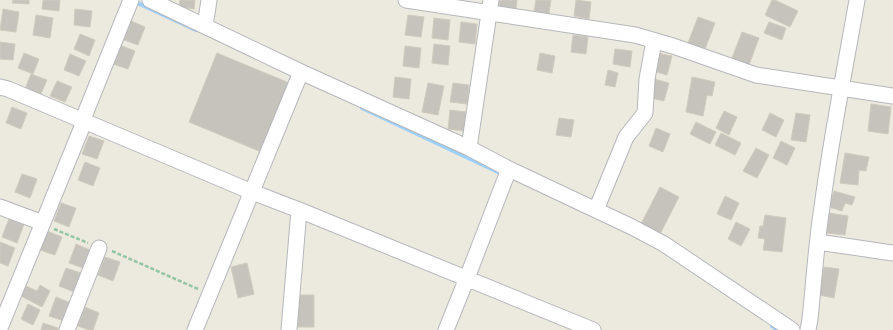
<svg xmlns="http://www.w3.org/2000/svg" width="893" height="330" font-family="Inter,sans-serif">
<rect width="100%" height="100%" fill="#ece9df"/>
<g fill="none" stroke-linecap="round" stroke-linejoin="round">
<path stroke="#9bd0ff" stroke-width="4" d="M133 1 196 30
M362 108 500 173
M772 326 778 330"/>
</g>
<path fill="#c6c3bc" stroke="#d0cbbd" d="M13 0H29V4L12 3Z
M43 0H60L59 11 42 9Z
M180 0H195L194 9 179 7Z
M500 0H517L516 10 499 7Z
M536 0H551L549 14 534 12Z
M576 0 591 2 589 19 574 16Z
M772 0H775L798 11 790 27 765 15Z
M3 9 19 12 16 32 0 30Z
M75 9 92 11 90 27 74 25Z
M36 15 53 18 50 38 33 35Z
M408 15 424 17 421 37 405 35Z
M698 17 715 23 705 49 688 43Z
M434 18 450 20 448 40 432 38Z
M131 21 145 27 138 45 124 40Z
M461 22 477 24 475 44 459 42Z
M769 22 786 28 782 40 764 33Z
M742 32 759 38 749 65 732 58Z
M80 34 95 40 89 56 74 49Z
M573 35 588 37 586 54 571 52Z
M0 42 15 44 13 60 0 59Z
M434 44 450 46 448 65 432 63Z
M120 45 135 51 128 69 113 64Z
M405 46 421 48 419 68 403 66Z
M615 49 632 51 630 67 613 64Z
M24 53 39 59 33 74 18 68Z
M217 53 294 85 266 154 189 122Z
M540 53 555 56 552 73 537 70Z
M657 53 672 56 667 75 653 71Z
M70 54 86 61 79 76 64 70Z
M608 70 618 73 615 87 605 85Z
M31 74 47 80 40 96 25 89Z
M395 77 411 79 409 99 393 97Z
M692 77 715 82 712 96 707 95 703 116 686 112Z
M654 79 669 83 664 101 650 98Z
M57 81 72 87 65 102 50 96Z
M428 83 444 86 438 115 422 112Z
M453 83 469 85 467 104 450 102Z
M871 104 891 107 888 134 868 131Z
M12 107 27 113 21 129 6 123Z
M450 110 466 112 464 131 448 129Z
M724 111 737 117 729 135 716 128Z
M770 113 784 120 776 137 762 130Z
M796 113 810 115 806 142 791 140Z
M559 118 574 120 571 137 556 135Z
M696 122 716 132 710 144 690 134Z
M656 128 670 134 663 152 649 146Z
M721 133 741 143 735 155 715 145Z
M89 136 104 141 97 159 82 154Z
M781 141 795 148 787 165 773 158Z
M756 148 769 155 757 178 743 171Z
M845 153 869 157 866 171 859 170 858 185 840 183Z
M85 162 100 168 93 186 78 180Z
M22 174 37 179 30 198 15 192Z
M660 187 679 197 660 234 641 224Z
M834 191 855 197 852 205 845 203 842 211 829 207Z
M725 196 739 203 731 220 717 214Z
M61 203 76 208 69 227 54 221Z
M829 213 848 216 845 235 826 233Z
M765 215 786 218 782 252 763 250 765 239 758 238 760 226H763Z
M9 219 24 224 17 243 2 237Z
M736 222 750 229 741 246 728 239Z
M47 231 62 237 55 255 40 250Z
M0 242 15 248 8 266 0 263Z
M76 244 90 250 83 268 69 263Z
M105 257 120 262 113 281 98 275Z
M247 263 254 294 238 298 231 267Z
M824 267 839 269 834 298 819 295Z
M66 268 81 273 74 292 59 286Z
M40 285 50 291 42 307 21 296 26 286 37 291Z
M298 295H314V327H298Z
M56 297 71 303 64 321 49 316Z
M28 304 40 310 33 325 21 319Z
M85 307 99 313 93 330H89L78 326Z
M43 323 58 328V330H41Z"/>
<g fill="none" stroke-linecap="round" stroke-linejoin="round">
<defs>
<path id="minor" d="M150 0 301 72 469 148 509 169 632 227 664 244 792 330
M406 0 635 35 673 46 756 75 893 96
M205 26 209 0
M0 87 8 89 252 192 299 210 593 330
M469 148 491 0
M0 207 43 223
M596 210 626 137 645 113 647 79 654 41
M818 242 893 253
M0 328 84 122 85 114 131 0
M67 330 99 248
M195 330 301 72
M289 330 299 210
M446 330 467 278 509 169
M808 330 810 319C814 282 816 244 822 207 831 138 845 69 857 0"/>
</defs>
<use href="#minor" stroke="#b5b7bc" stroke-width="17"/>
<path stroke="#93c5a3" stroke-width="2.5" stroke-dasharray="4 2" stroke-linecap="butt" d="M54 229 88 243
M112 251 198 289"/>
<use href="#minor" stroke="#fff" stroke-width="15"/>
</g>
</svg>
